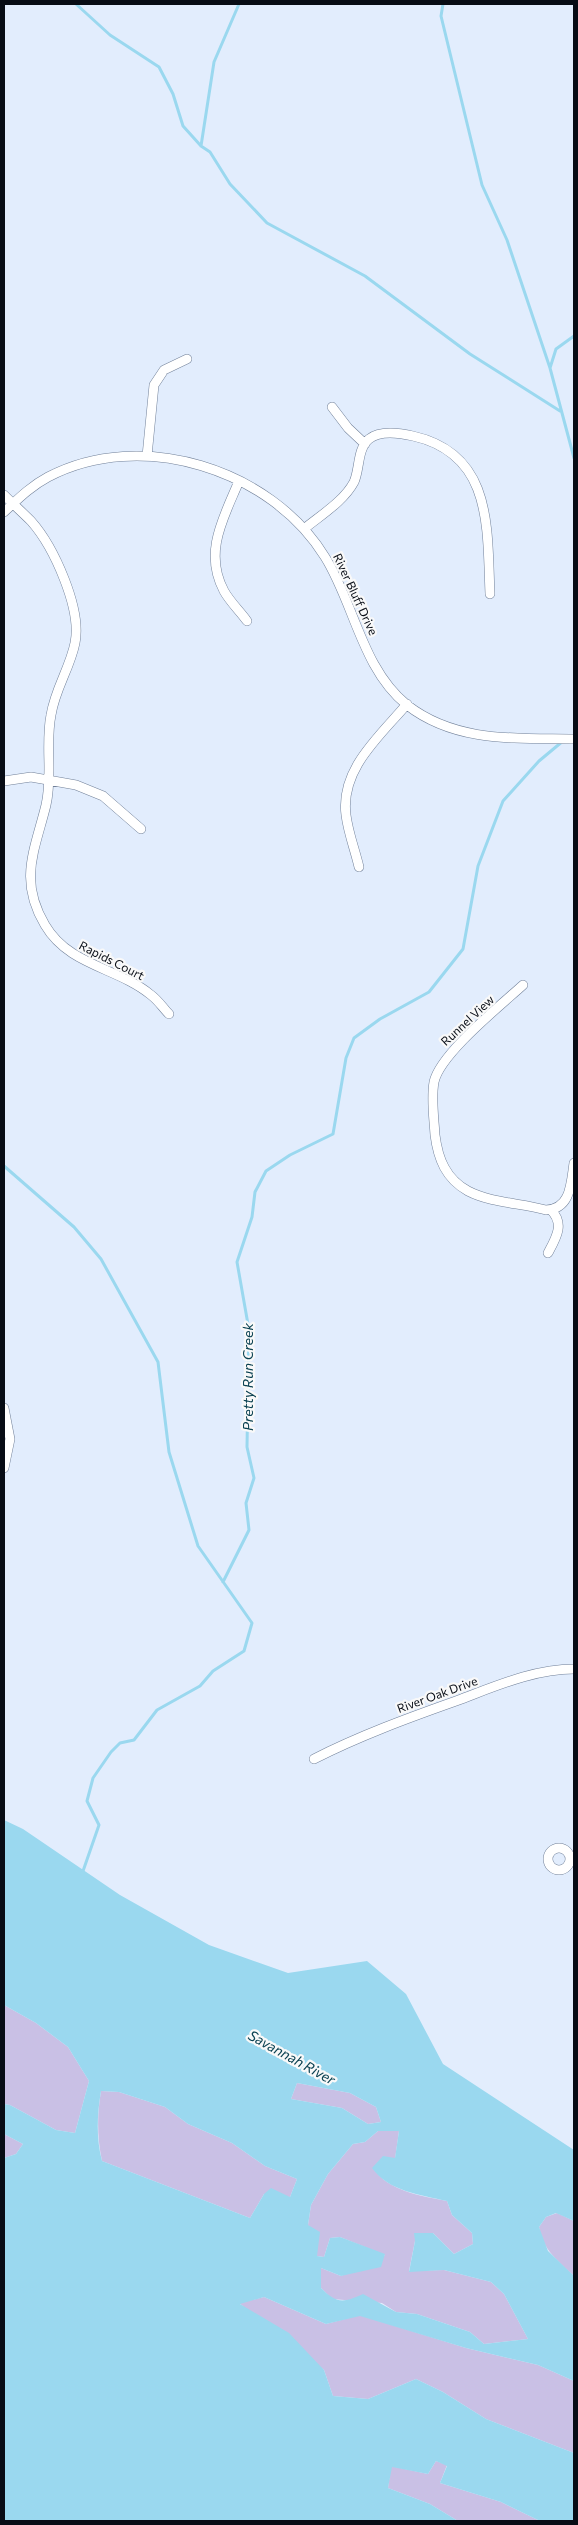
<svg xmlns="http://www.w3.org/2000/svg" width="578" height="2525" font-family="Commissioner,sans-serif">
<rect width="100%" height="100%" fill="#e2edfd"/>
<path fill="#c9c0e5" d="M4 2005 36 2023 68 2047 89 2081 75 2133 56 2130 10 2105 4 2104Z
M297 2083 350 2093 376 2107 381 2122 368 2124 342 2108 291 2099Z
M101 2091 119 2092 165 2107 188 2124 232 2143 265 2166 297 2179 290 2197 264 2194 250 2218 102 2161C97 2137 97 2115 101 2091Z
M378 2131H399L395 2159 373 2168C388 2191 421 2196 447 2201L452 2215 472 2233 473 2244 454 2254 433 2233 415 2241 409 2271 444 2270 491 2282 504 2294 528 2339 484 2344 470 2332 417 2314 396 2312 382 2303 332 2299 321 2288V2268L341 2276 385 2255 340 2237 330 2238 324 2257 317 2256 308 2225 311 2205 328 2174 353 2144 365 2142Z
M4 2134 23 2144 16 2154 4 2158Z
M557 2213 574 2221V2276C558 2261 543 2250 539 2227L546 2217Z
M264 2297 326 2324 360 2315 466 2348 538 2365 574 2381V2453L486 2419 443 2392 416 2379 368 2399 333 2396 324 2370 239 2303Z
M436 2461 447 2465 440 2483 501 2502 540 2521H458L430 2504 388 2488 391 2466 428 2474Z"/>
<path fill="#9ad8ef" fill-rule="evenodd" d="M4 1820 23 1829 120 1895 209 1945 288 1973 367 1961 406 1994 443 2064 574 2150V2221L556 2213 546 2217 539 2227 548 2251 574 2276V2381L538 2365 466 2348 360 2316 326 2324 264 2297 240 2304 289 2333 324 2370 333 2396 368 2399 416 2379 443 2392 486 2419 574 2453V2521H540L501 2502 440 2483 447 2466 436 2461 428 2474 392 2467 388 2488 430 2504 458 2521H4V2158L16 2154 23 2144 4 2134V2104L10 2105 56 2130 75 2133 89 2081 68 2047 36 2023 4 2005ZM297 2083 350 2093 376 2107 381 2122 368 2124 342 2108 291 2099ZM101 2091 119 2092 165 2107 188 2124 232 2143 265 2166 297 2179 290 2197 271 2188 264 2194 250 2218 102 2161C96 2138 97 2115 101 2091ZM378 2131H399L395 2158 383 2156 372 2168C388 2191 421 2195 447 2201L452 2215 472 2233 473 2244 454 2254 433 2233H414L415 2241 409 2272 444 2270 491 2282 504 2294 528 2339 484 2344 470 2332 417 2314 396 2312 363 2294C343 2303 337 2304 321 2288V2268L341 2276 381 2267 385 2254 340 2237 330 2238 324 2257 317 2256 320 2232 308 2225 311 2205 328 2174 353 2144 365 2142Z"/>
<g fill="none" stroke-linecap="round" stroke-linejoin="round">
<path stroke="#9ad8ef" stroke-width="3" d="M76 4 110 35 159 67 173 94 183 126 201 146 210 152 230 184 267 223 365 276 470 354 560 411
M443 4 441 16 482 185 507 240 550 368
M201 146 214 62 239 4
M574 336 556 349 550 368 574 458
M4 1166 74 1227 101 1259 158 1362 169 1452 198 1546 252 1623 244 1651 213 1671 200 1686 157 1710 134 1740 120 1743 111 1752 93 1778 87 1801 99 1825 82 1874
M223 1582 249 1530 246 1503 254 1478 247 1447 249 1330 237 1262 252 1217 255 1192 266 1171 290 1155 333 1134 346 1058 354 1038 380 1019 429 992 463 949 478 866 503 801 539 761 563 741"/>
<defs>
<path id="street" d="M332 407 348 428 365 444
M147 456 154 385 164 370 187 359
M239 481C224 517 203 552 224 591 230 602 240 611 247 621
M4 495C13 504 22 512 31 521 54 547 82 609 75 643 70 668 55 689 51 715 45 745 53 775 46 805 35 850 18 880 45 925 69 966 117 967 151 995 158 1000 163 1008 169 1014
M4 512C18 499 31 486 48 477 141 428 271 469 325 557 354 603 362 669 407 705 456 743 516 738 574 739
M304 529C321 515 344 501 354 482 360 469 357 449 369 439 380 430 400 433 413 436 493 454 487 528 490 594
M4 781 31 777 76 785 103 796 141 829
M359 867C355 850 348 832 346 815 340 769 380 736 407 704
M523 985C500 1006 440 1054 434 1082 431 1099 434 1118 435 1135 438 1159 446 1179 468 1191 491 1203 521 1203 546 1210 571 1209 571 1183 574 1163
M548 1253C556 1238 565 1224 551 1210
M4 1408 10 1439 4 1468
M314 1759C359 1736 408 1718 456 1701 494 1687 533 1669 574 1669
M548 1859a11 11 0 1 1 22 0a11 11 0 1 1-22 0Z"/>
</defs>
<use href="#street" stroke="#718099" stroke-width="10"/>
<use href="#street" stroke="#fff" stroke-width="9"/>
</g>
<g text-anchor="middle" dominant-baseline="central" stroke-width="4.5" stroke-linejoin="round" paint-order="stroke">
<g font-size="12" fill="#070c15" stroke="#f9f9f9">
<text transform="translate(356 594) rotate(65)">River Bluff Drive</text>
<text transform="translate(112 960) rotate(27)">Rapids Court</text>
<text transform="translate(467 1020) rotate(-43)">Runnel View</text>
<text transform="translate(437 1694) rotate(-20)">River Oak Drive</text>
</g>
<g font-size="14" font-style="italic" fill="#0b4252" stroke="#f9f9f9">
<text transform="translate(247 1377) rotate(-90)">Pretty Run Creek</text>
<text transform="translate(292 2057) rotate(29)">Savannah River</text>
</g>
</g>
<rect width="578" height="2525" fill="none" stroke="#070c15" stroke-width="10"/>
</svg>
